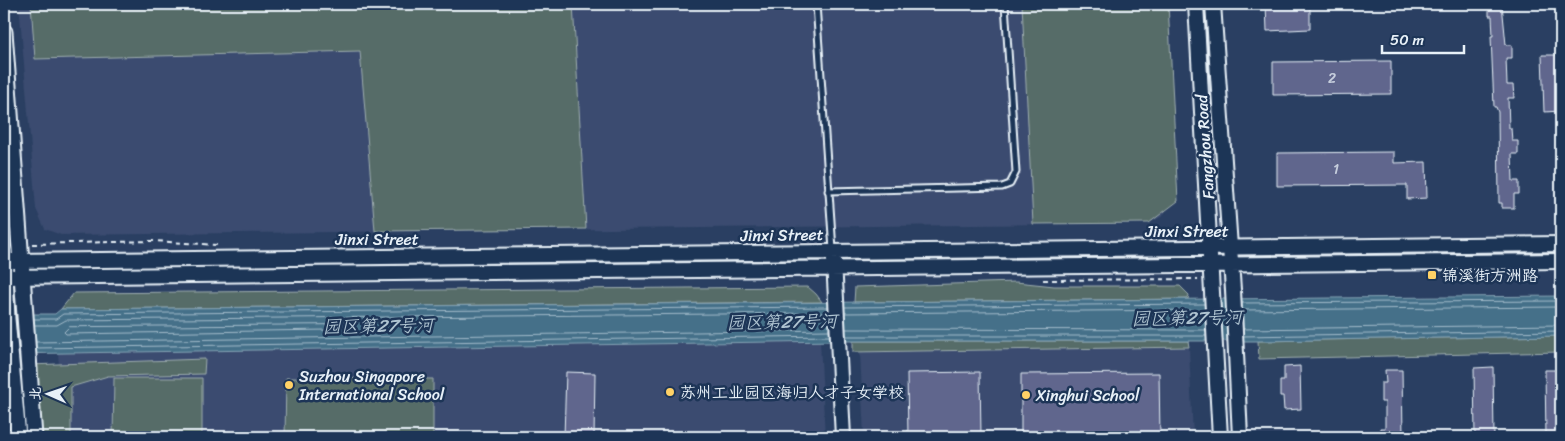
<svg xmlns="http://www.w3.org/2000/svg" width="1565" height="441" font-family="Sriracha,'LXGW WenKai TC',sans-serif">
<rect width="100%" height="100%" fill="#2a3f62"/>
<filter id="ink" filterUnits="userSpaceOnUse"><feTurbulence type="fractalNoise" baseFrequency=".02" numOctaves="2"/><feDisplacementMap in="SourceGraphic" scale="10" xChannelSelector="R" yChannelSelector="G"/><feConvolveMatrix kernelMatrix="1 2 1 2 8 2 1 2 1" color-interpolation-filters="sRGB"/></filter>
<g filter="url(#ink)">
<path fill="#3a4b6f" d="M19 4H1169L1171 38 1167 75 1171 202 1163 216 1149 223 61 235 45 229 36 209Z
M820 341 825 437H64L58 353Z
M1189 347 1193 437H864L860 352Z"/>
<path fill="#566c67" stroke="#9faeb0" d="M31 4H573L586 229 375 231 360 51 35 59Z
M1022 4H1168L1178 201 1149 223 1033 224Z
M1016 282 1054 286H1180L1189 295 1188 299 854 302 855 287Z
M808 287 816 294 822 302 61 309 74 293Z
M1561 336V352L1259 359 1258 341Z
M853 341H1188L1189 347 853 352Z
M205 359 204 374 108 376 71 387V437H34L28 365Z
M114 378H202V437H113Z
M286 378 433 379V437H285Z"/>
<path fill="#447089" stroke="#86a4b5" d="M1561 296V336L1258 341H837L4 354V314H55L61 309Z"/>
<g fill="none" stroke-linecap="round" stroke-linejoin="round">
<path stroke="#a6bdcc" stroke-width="1" d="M1242 303 1561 301
M845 307 1204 304
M1242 310 1561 307
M845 313 1205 310
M34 319H56L63 314 828 307
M34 325H57L66 320 829 313
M327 325 329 328 327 330 66 334 64 332 69 327Z
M846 329 1206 330
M1243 329 1561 325
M846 336H1206
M1243 336 1561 331
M36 342 829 330
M36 348 830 336"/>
</g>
<path fill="#60668d" stroke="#e8f1f8" d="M1266 4H1310V29L1267 31Z
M1489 4H1502L1506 45H1512V58H1506L1507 85H1513L1514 98H1508L1509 128H1511L1512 141H1518V154H1512L1513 181H1519V194H1514V208H1502V203H1499L1498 112 1496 107H1494L1491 36H1493L1492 16H1489Z
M1542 55H1559L1561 111 1544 112Z
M1391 61V94L1273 95V62Z
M1394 152V163L1426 162 1427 198 1407 199V185L1277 186V153Z
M1300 366 1301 409 1284 410 1283 396H1280V381H1284V367Z
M1493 367 1494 437H1475L1474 368Z
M1385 370H1402L1403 437H1380V428H1385V402H1381V383H1386Z
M1545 370H1561V437H1546Z
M566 372 595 373 594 437H564Z
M980 372 981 437H908L907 373Z
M1159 373 1160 437H1021V374Z"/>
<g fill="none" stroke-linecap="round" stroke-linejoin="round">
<defs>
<path id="lane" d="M816 4 833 250
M828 191 1002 187 1010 184 1016 172 1005 4"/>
<path id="secondary" d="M1196 4 1220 437
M1213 4 1233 290 1240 437
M834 260 843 437
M10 261 1561 244
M4 277 1561 261"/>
<path id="primary" d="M4 32 34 437
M4 251 7 319 18 437"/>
</defs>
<use href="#lane" stroke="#e8f1f8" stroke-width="9"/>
<use href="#secondary" stroke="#e8f1f8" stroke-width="18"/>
<use href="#primary" stroke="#e8f1f8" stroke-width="19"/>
<path stroke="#e8f1f8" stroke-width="2" stroke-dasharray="5 4" stroke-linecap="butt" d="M32 244 154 241 217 245
M1043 280 1198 279"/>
<use href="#lane" stroke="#1d3557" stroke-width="5"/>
<use href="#secondary" stroke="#1d3557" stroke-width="14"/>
<use href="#primary" stroke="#1d3557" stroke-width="15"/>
</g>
</g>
<g fill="#ffd166" stroke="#1d3557" stroke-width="2">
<rect x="1427" y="270" width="10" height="10" rx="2.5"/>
<circle cx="289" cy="385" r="5"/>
<circle cx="670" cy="392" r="5"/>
<circle cx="1026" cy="395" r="5"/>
</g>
<g text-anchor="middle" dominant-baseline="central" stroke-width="5" stroke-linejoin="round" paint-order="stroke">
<g font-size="14" fill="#c6cedd">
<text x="1332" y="78">2</text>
<text x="1336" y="169">1</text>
</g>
<g font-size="16" fill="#e8f1f8" stroke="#1d3557">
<text transform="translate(1205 147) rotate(-94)">Fangzhou Road</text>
<text x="1187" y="231">Jinxi Street</text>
<text transform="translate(782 235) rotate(-1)">Jinxi Street</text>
<text x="377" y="239">Jinxi Street</text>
</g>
<g font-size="16" fill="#e8f1f8" stroke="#1d3557" text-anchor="start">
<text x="1442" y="275">锦溪街方洲路</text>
<text x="299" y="376">Suzhou Singapore<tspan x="299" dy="18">International School</tspan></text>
<text x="680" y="392">苏州工业园区海归人才子女学校</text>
<text x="1036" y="395">Xinghui School</text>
</g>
<g font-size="18" font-style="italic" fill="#afc4d1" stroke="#1d3557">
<text transform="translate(1187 318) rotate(-1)">园区第27号河</text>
<text transform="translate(782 322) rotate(-1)">园区第27号河</text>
<text transform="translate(378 326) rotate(-1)">园区第27号河</text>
</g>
</g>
<rect width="1565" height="441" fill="none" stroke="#1d3557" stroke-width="20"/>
<rect x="10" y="10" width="1545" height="421" fill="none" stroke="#e8f1f8" stroke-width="2" filter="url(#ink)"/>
<g transform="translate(48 394) rotate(272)" stroke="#1d3557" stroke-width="4" paint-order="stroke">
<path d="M0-4L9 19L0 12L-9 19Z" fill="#e8f1f8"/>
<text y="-8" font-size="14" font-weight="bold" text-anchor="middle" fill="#e8f1f8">北</text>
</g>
<path d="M1382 45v8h82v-8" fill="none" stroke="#e8f1f8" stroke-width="2.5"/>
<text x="1390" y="45" font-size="15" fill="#e8f1f8" stroke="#1d3557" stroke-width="4" paint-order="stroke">50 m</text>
</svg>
